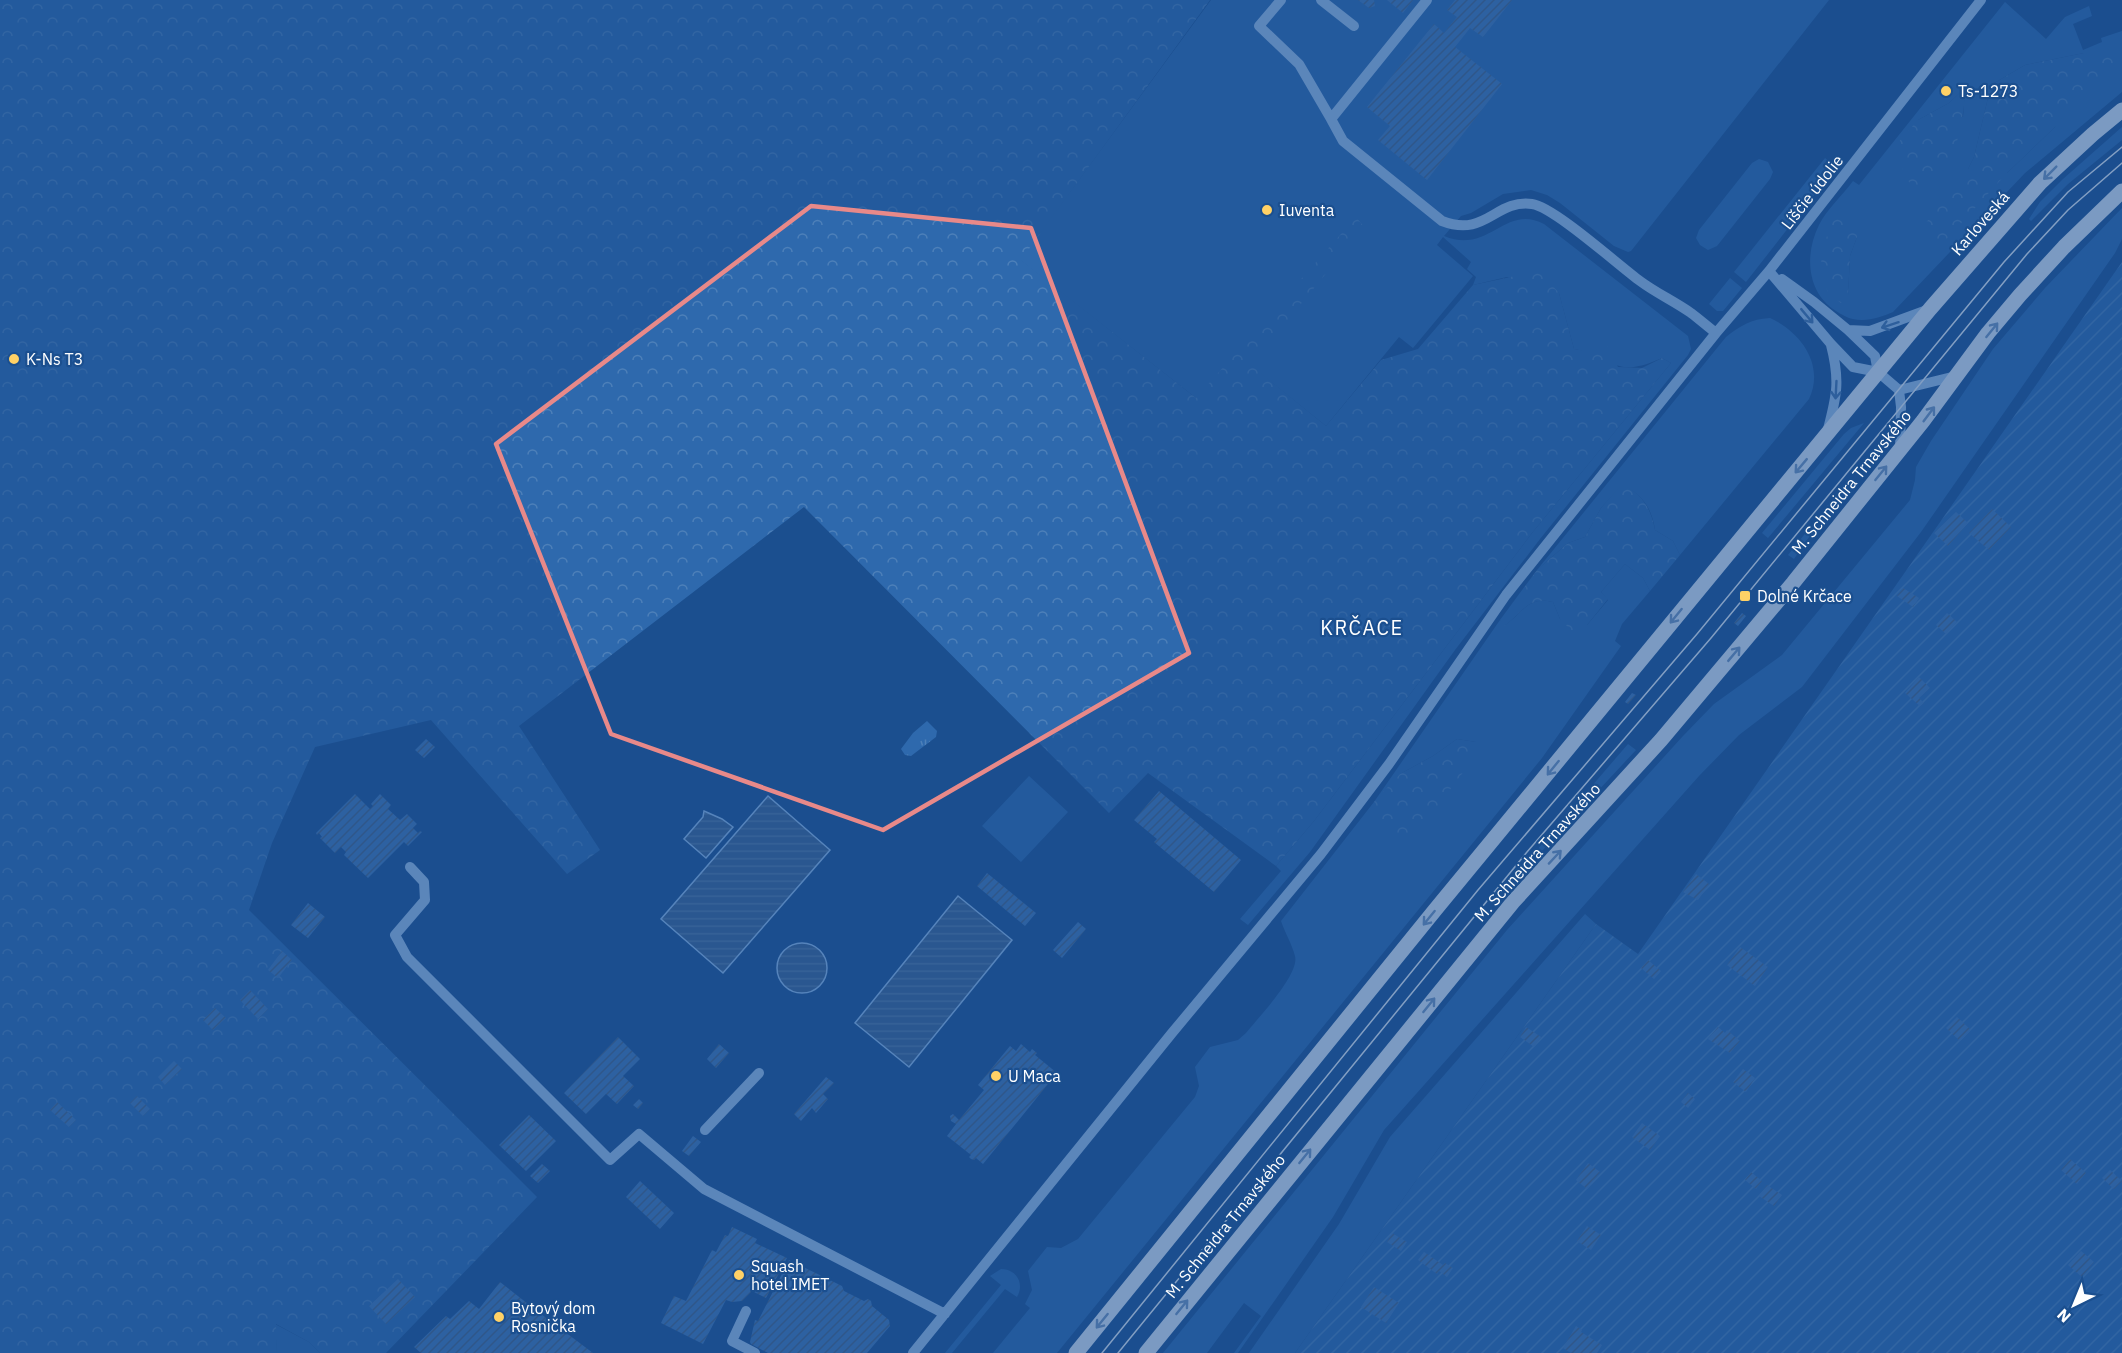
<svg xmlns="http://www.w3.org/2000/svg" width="2122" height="1353" font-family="'IBM Plex Sans',sans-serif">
<defs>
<pattern id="forest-crowns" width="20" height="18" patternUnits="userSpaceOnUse" patternTransform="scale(1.5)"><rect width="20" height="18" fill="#2e69ad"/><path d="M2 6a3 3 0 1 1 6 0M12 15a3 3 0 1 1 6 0" fill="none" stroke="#4d80b9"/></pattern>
<pattern id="park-tufts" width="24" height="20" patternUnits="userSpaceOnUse" patternTransform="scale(1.5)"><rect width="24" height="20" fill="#2e69ad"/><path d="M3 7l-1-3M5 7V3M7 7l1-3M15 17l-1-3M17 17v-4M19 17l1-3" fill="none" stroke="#4d80b9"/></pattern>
<pattern id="garden-furrows" width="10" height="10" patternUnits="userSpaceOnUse" patternTransform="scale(1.5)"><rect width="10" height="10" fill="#2e69ad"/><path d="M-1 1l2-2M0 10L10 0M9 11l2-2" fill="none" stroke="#4d80b9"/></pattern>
<pattern id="water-rules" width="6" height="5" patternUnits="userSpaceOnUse" patternTransform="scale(1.5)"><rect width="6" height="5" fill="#3c6290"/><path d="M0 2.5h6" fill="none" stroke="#597aa1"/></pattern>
<pattern id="building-hatch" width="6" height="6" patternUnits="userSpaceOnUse" patternTransform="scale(1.5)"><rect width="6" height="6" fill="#4478b7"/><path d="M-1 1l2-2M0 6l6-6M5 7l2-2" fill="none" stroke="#486282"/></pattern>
</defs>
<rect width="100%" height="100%" fill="#1b4f8f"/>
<path fill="#2e69ad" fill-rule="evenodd" d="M1211 0H1829L1631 251 1628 252 1614 246 1560 203 1547 195 1531 190 1503 194 1471 213 1461 216 1444 236C1489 255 1505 203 1544 224L1688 336 1691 349 1688 355 1540 539 1455 650 1310 852 1248 925 1240 919 1281 871 1276 866 1314 821 1532 533 1671 363 1662 358C1613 380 1616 357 1574 349L1559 293 1507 277 1473 285 1476 277 1467 269 1471 262 1443 237 1437 245 1473 276 1413 348 1399 337 1326 426 1250 365 1196 398 1020 260Z
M2005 2 2046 39 2065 17 2089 6 2092 16 2073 24 2083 50 2102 42 2101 38 2122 31V92L2025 173 1893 312C1881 317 1867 322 1853 319 1847 318 1841 314 1836 311 1807 293 1804 255 1819 225 1827 209 1843 195 1853 181L1859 185ZM2084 53 2055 127 2007 173 1968 169 1974 157 1991 85 2025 65ZM1965 88 1963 117 1918 120 1949 103ZM1832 221 1857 237 1850 256 1848 295Z
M2122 127V140L2068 184 2031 221 2029 219 2040 202 2063 179Z
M1825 158 1836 167 1746 282 1734 272Z
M1759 159 1768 162 1773 172 1770 179 1717 246 1708 250 1700 245 1696 238 1699 230 1752 163Z
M2122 208V239L2115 253 1921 532 1802 687 1739 735 1699 776 1384 1130 1333 1217 1238 1353H1234L1261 1316 1244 1303 1207 1353H1163L1507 930 1683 736 1714 704 1782 655 1910 500 1915 480 1916 467 1931 441 1993 349 2045 288Z
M1730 278 1742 288 1723 311H1717L1709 304Z
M1770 318C1801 332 1825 365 1809 399L1680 555 1673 541 1655 530C1652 508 1642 494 1622 485L1601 508 1585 537 1568 543 1537 570 1726 337C1740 326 1751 319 1770 318Z
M1864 423 1768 538 1762 533 1844 434 1851 428Z
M1833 502 1794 559 1788 555 1828 505Z
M1625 564 1643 578 1650 591 1622 624 1615 641 1621 646 1542 758 1057 1353H993L1030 1308 1025 1304 1032 1290 1028 1271 1047 1247 1061 1248 1078 1239 1195 1097 1199 1086 1195 1067 1210 1047 1238 1040 1246 1033C1258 1018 1300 974 1295 956 1292 944 1285 933 1281 921L1374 802 1500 620 1505 625C1523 613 1527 596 1553 602L1560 619 1587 625 1608 600 1601 592ZM1457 739 1476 742 1400 774 1433 756Z
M1628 744 1636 750 1513 882 1511 880Z
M1029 776 1068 812 1021 862 982 826Z
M1585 914 1596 924 1295 1353H1249L1339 1224 1390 1137Z
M1001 1269C1016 1269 1025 1283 1017 1297L1005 1289 952 1353H945L1001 1285 990 1276Z
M275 1324 309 1342 320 1353H277Z"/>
<path fill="url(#forest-crowns)" d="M0 0H1210L1021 260 1196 398 1356 217 1364 227 1251 365 1326 426 1381 360 1418 349 1473 285 1539 271 1559 293 1574 349 1586 351 1605 342 1618 367 1642 368 1662 358 1671 363 1532 533 1314 821 1276 866 1148 773 1109 813 804 507 519 726 600 850 567 874 431 720 315 747 272 843 249 910 537 1197 386 1353H320L309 1342 276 1324 277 1353H0Z
M2084 53 2121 57 2122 69 2055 127 2007 173 1942 244H1920L1918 233 1968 169 1974 157 1991 85 2025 65Z
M1966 87C1962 125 1959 163 1925 187L1910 184 1903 170 1897 144 1918 120 1949 103Z
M1843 213 1856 222 1857 237 1850 256 1848 295 1841 303 1829 294 1822 279 1821 254 1832 221Z
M1622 484C1642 494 1651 508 1655 530L1673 541 1680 555 1650 591 1643 578 1625 564 1601 592 1608 599 1587 625 1572 631 1560 619 1553 602C1527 596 1523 613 1504 626L1500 620 1537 570 1568 543 1585 537 1601 508Z
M1457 739 1476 742 1474 758 1420 829 1399 836 1376 817 1374 802 1400 774 1433 756Z"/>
<path fill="url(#park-tufts)" d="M927 721 937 731 936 737 911 756 905 755 901 749 913 733Z"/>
<path fill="url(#garden-furrows)" d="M2122 262V1353H1295L1596 924 1638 954Z"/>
<path fill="url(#water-rules)" stroke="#9cc4f0" stroke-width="1.5" d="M768 796 830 850 723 973 661 919Z
M704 811 722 819 733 827 706 858 684 839 703 817Z
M958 896 1012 940 909 1067 855 1023Z
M777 968a25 25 0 1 1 50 0a25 25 0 1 1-50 0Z"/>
<path fill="url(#building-hatch)" d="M1358 0H1374L1375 6 1369 8Z
M1387 0H1413L1403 13Z
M1455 0H1512L1483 37 1470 28 1455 47 1502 84 1427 180 1378 140 1390 126 1367 107 1434 24 1444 33 1457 17 1447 10Z
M1946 84 1953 90 1946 98 1939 92Z
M1992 509 2011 527 1989 550 1969 533Z
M1956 512 1968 523 1948 546 1934 533Z
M1903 588 1919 598 1913 607 1897 596Z
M1742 613 1746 616 1738 626 1734 623Z
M1947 613 1957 622 1946 634 1936 625Z
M1919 677 1930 688 1919 698 1924 703 1920 706 1905 693Z
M1632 693 1636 695 1628 704 1625 702Z
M426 739 435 747 424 758 415 750Z
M1159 791 1241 860 1214 892 1154 842 1157 839 1134 820Z
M355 794 370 809 373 806 371 804 380 794 391 805 388 809 400 820 407 814 417 824 413 828 418 833 420 831 422 832 408 846 404 842 368 878 344 855 346 852 341 847 335 853 320 838 322 837 319 833 317 835 316 833Z
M987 873 1036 913 1025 926 977 886Z
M1696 874 1709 884 1698 900 1683 892Z
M308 903 325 917 308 938 291 925Z
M1078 922 1086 929 1062 958 1053 950Z
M1740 947 1768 967 1755 986 1727 965Z
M282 951 292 960 278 978 268 970Z
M1648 960 1661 971 1654 979 1641 968Z
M250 990 268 1009 258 1019 240 1000Z
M215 1008 226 1018 213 1030 203 1020Z
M1957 1017 1971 1030 1960 1041 1946 1028Z
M1526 1027 1541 1037 1534 1047 1520 1037Z
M1718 1027 1725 1033 1727 1030 1740 1041 1730 1053 1708 1039Z
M618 1037 640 1059 623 1076 634 1086 617 1104 606 1094 586 1114 564 1093Z
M719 1044 729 1053 716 1068 707 1059Z
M1021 1044 1030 1052 1032 1049 1037 1053 1035 1055 1057 1073 983 1164 976 1158 974 1160 971 1159 969 1157 971 1155 947 1136 956 1124 951 1121 950 1116 953 1114 959 1120 984 1090 978 1085 1010 1046 1016 1051Z
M174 1061 182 1069 165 1085 158 1077Z
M1743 1069 1755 1078 1746 1092 1733 1082Z
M826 1077 834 1083 823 1094 828 1099 816 1113 812 1108 801 1121 794 1114Z
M1688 1093 1695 1099 1688 1108 1681 1102Z
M137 1096 150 1109 143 1116 130 1103Z
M639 1099 643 1103 638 1109 633 1105Z
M57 1102 76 1120 69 1127 50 1110Z
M529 1115 556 1141 526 1171 499 1145Z
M1642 1123 1660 1136 1650 1150 1632 1137Z
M693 1136 701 1142 689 1156 682 1151Z
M2070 1159 2086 1173 2077 1184 2061 1170Z
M1588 1163 1600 1172 1587 1189 1576 1180Z
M542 1164 550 1171 538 1183 530 1176Z
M2110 1170 2122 1181 2114 1189 2102 1178Z
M1751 1172 1762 1181 1756 1189 1745 1180Z
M640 1181 674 1213 660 1229 626 1197Z
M1767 1185 1782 1195 1774 1206 1759 1196Z
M1587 1226 1601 1235 1591 1250 1577 1241Z
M732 1227 757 1239 755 1243 787 1258 766 1298 752 1291 742 1301 732 1302 726 1300 703 1344 661 1323 674 1296 686 1301 712 1250 716 1252 725 1235 728 1236Z
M1392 1233 1407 1242 1401 1251 1387 1242Z
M2081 1251 2094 1262 2082 1277 2068 1265Z
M1424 1252 1443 1265 1445 1263 1453 1268 1447 1277 1439 1271 1437 1274 1418 1260Z
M789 1260 842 1286 844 1291 864 1301 868 1299 871 1301 872 1306 889 1320 890 1326 867 1353H768L751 1344 750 1342 755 1320 758 1321Z
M398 1279 415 1297 386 1324 369 1306Z
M500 1282 537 1311 593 1353H421L414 1347 446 1316 450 1319 469 1301 479 1309Z
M1374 1287 1399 1303 1386 1323 1361 1307Z
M1576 1326 1582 1330 1581 1332 1602 1345 1597 1353H1571L1563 1348Z"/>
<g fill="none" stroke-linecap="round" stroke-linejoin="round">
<path stroke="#a9c9ee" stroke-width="10" d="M1281 0 1259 26 1299 64 1331 119
M1321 0 1354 26
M1427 0 1331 119 1343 141 1442 221C1486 238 1495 199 1532 204 1554 207 1618 265 1640 281 1656 293 1674 301 1691 313 1699 319 1707 326 1716 333
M1769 271 1831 344 1853 367 1878 372 1899 390 1901 407 1900 450
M1782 279 1814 302 1848 330 1875 356 1878 372
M1848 330 1870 331 1927 310
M1899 390 1956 376
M1828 429C1837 395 1840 380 1831 345
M410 867 424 882 425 900 395 935 407 957 610 1160 639 1134 704 1189 945 1314
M705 1130 759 1073
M746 1311 732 1341 755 1353
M913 1353 1172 1033 1321 854 1389 764 1506 595 1716 333 1769 271 1981 0"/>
<path stroke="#f0f6ff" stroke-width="15" d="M1076 1353 1435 910 1930 309 2040 183 2093 134 2122 110
M1146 1353 1513 902 1661 740 1793 583 1923 421 1988 333 2020 295 2064 247 2122 191"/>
<path stroke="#fff" stroke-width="1.5" d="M1102 1353 1478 890 1697 634 2004 262 2068 192 2122 147
M1118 1353 1527 852 1711 638 2027 254 2068 210 2122 163"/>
</g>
<defs><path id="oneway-shaft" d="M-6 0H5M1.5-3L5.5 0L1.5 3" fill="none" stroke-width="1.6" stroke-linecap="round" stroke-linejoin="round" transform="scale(1.5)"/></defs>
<g stroke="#7b9ac1">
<use href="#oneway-shaft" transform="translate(2050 173) rotate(135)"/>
<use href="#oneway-shaft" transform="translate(1992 330) rotate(-51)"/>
<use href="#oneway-shaft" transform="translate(1929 414) rotate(-53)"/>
<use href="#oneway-shaft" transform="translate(1801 466) rotate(130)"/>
<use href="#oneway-shaft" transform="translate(1881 473) rotate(-51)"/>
<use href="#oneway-shaft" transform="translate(1676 616) rotate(129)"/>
<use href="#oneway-shaft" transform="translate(1734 654) rotate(-50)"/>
<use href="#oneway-shaft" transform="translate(1553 768) rotate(129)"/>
<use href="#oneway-shaft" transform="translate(1555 857) rotate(-47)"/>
<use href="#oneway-shaft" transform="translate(1429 918) rotate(129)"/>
<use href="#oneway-shaft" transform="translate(1429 1005) rotate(-51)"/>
<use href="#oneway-shaft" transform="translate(1305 1156) rotate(-51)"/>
<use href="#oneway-shaft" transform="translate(1182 1307) rotate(-51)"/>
<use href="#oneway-shaft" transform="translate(1102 1321) rotate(129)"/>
</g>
<g stroke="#4674ac">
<use href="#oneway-shaft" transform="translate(1807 316) rotate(50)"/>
<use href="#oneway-shaft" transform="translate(1890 325) rotate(162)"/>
<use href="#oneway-shaft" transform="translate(1836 390) rotate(93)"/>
</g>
<path d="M0 0H2122V1353H0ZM811 206 1031 228 1189 653 883 830 611 734 496 444Z" fill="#1b4f8f" fill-opacity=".55" fill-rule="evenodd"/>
<path fill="none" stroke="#e88989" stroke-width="4.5" stroke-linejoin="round" d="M811 206 1031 228 1189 653 883 830 611 734 496 444Z"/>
<g fill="#ffd166" stroke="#1b4f8f" stroke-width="2">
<circle cx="1946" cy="91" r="6"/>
<circle cx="1267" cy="210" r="6"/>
<circle cx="14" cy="359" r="6"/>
<rect x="1739" y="590" width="12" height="12" rx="3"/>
<circle cx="996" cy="1076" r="6"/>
<circle cx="739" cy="1275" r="6"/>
<circle cx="499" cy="1317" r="6"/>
</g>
<g text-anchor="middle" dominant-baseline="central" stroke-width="4.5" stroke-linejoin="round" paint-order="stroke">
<g font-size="16" fill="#fff" stroke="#1b4f8f" text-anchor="start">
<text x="1958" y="91">Ts-1273</text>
<text x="1279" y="210">Iuventa</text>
<text x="26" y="359">K-Ns T3</text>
<text x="1757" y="596">Dolné Krčace</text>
<text x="1008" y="1076">U Maca</text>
<text x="751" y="1266">Squash<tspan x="751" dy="18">hotel IMET</tspan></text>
<text x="511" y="1308">Bytový dom<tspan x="511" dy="18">Rosnička</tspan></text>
</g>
<g font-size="16" fill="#fff" stroke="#1b4f8f">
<text transform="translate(1812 192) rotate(-52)">Líščie údolie</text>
<text transform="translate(1980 223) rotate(-49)">Karloveská</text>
<text transform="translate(1851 482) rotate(-51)">M. Schneidra Trnavského</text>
<text transform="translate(1537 852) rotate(-48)">M. Schneidra Trnavského</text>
<text transform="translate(1225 1226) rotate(-51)">M. Schneidra Trnavského</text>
</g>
<g font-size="20" letter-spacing="1.5" fill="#fff" stroke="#1b4f8f">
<text x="1362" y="627">KRČACE</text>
</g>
</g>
<g transform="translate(2074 1305) rotate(223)" stroke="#1b4f8f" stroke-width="4.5" paint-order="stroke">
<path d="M0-4.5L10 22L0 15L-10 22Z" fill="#ffffff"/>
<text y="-9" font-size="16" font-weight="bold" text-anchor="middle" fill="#ffffff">N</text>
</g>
</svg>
